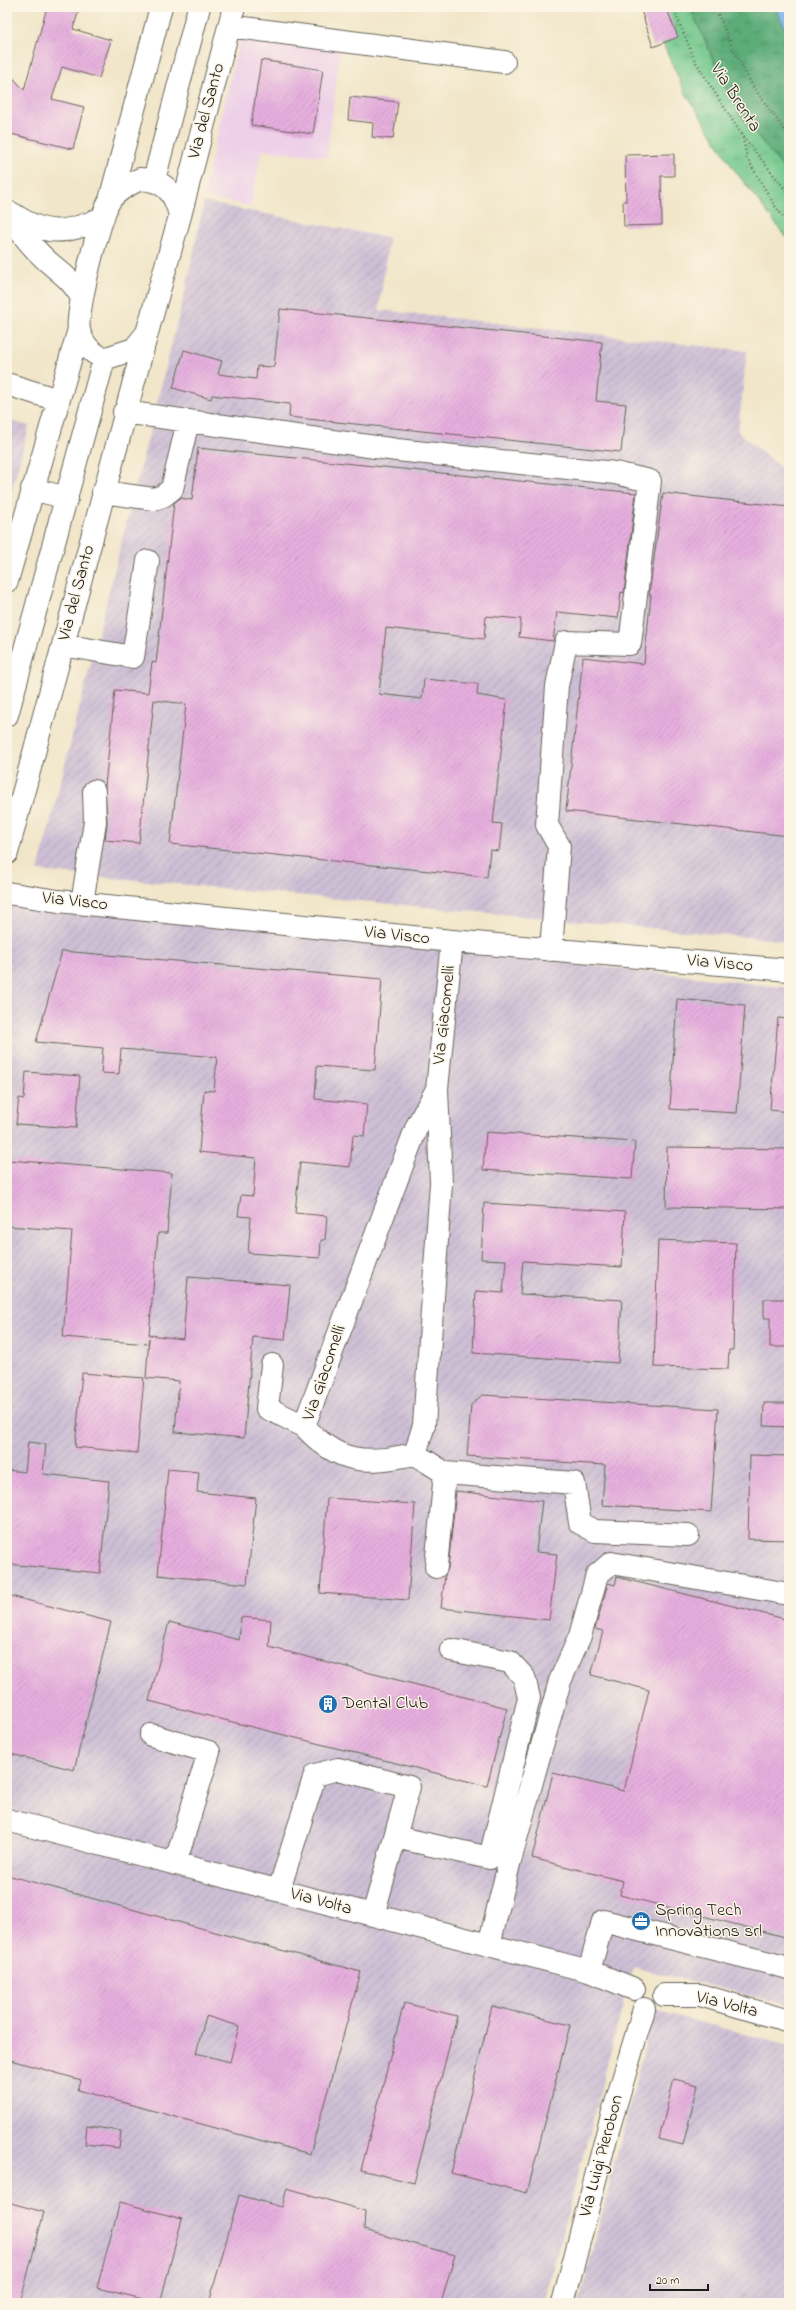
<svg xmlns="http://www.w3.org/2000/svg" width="796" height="2310" font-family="'Indie Flower',sans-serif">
<defs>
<pattern id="industrial-furrows" width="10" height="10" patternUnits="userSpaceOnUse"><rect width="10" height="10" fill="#ccbed4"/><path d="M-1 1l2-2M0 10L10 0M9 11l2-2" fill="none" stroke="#afa3b5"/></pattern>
<pattern id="grass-tufts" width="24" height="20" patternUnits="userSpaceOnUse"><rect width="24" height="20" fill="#71c78c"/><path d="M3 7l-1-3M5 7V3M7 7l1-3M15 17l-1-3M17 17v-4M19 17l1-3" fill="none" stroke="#61aa78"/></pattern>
<pattern id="forest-crowns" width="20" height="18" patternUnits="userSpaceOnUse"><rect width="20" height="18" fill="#5cac78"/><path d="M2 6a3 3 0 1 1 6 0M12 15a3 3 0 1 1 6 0" fill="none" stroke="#4b8b62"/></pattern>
<pattern id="building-hatch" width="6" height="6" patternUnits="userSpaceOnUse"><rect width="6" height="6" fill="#e6afde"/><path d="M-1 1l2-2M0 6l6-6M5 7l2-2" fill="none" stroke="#c596be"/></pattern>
</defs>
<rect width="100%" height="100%" fill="#fcf5e5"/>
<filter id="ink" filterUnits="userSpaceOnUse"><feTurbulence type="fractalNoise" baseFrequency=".025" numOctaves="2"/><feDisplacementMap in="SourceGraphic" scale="8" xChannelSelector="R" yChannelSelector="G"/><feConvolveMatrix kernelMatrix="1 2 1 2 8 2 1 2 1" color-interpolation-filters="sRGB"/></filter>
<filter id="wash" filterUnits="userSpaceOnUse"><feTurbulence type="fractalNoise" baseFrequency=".012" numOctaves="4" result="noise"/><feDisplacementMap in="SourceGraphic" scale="16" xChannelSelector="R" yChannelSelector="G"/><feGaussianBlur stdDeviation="0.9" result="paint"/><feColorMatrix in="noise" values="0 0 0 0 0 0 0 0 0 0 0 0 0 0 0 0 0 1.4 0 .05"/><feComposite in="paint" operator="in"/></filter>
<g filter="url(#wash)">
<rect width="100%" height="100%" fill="#f1e6c9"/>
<path fill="#eed0e8" d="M240 36 340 49 327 157 262 150 251 206 203 197Z"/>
<path fill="url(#industrial-furrows)" d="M204 202 389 238 379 310 747 351 738 432 789 474V941L38 871 186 288Z
M7 420 29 426 7 508Z
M7 892 25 899 789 988V2005L633 1967 544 2303H7Z
M654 2010 789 2046V2303H579Z"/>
<path fill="url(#grass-tufts)" stroke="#467254" d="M646 7H690L726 88 740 114 789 175V241L733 168 685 92Z"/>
<path fill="url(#forest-crowns)" stroke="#3c644a" d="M690 7H775L789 36V175L740 114 726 88Z"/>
<path fill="#77b3e9" stroke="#4a6882" d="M775 7H789V36Z"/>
<g id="blocks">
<path fill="url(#building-hatch)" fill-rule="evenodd" d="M47 7H80L73 29 111 40 99 78 62 67 52 99 84 107 73 149 7 133V71L24 90Z
M640 7H666L678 37 653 47Z
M261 60 323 70 313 134 251 125Z
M350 97 398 102 393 139 372 137 373 123 348 120Z
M674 154V176H661L662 225 624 226 623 201H626L625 155Z
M280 309 602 342 596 401 626 404 621 452 289 417 290 404 212 395 211 399 173 388 184 350 222 361 218 374 256 379 257 366 274 367Z
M198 448 636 493 624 593 621 592 618 618 557 612 553 641 519 637 521 619 486 616 484 639 386 628 379 694 422 699 424 679 478 684 477 695 507 700 493 823 502 824 499 851 490 850 487 877 170 844 186 704 154 700 139 843 105 840 107 822 105 786 115 690 148 693 152 662 156 663 174 503 180 498 192 500Z
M663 493 789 507V836L566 811 583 657 644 664 651 595H649Z
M62 951 382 979 375 1070 317 1066 315 1099 367 1104 364 1136 353 1135 350 1167 300 1162 295 1213 327 1216 325 1240H321L320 1258 248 1253 251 1217 238 1216 241 1195 253 1196 256 1158 199 1152 204 1090 214 1091 217 1057 121 1049 119 1074 101 1073 103 1048 36 1042Z
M677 999 745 1005 737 1113 670 1109Z
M778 1018 789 1019V1112L770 1110Z
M26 1072 80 1076 76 1128 16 1124 19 1098 24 1099Z
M486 1132 635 1142 632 1179 483 1170Z
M667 1147 789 1149V1209L666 1207Z
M8 1160 172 1173 167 1233H158L149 1335 183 1339 188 1277 290 1285 285 1340 253 1337 244 1438 175 1432 179 1381 146 1378 149 1338 148 1344 63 1337 72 1231 7 1226Z
M484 1203 625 1212 622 1267 523 1261 520 1294 622 1300 618 1363 473 1353 476 1291 503 1293 506 1260 481 1259Z
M658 1240 736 1243 733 1350H729L728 1369 654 1367Z
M764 1299H789V1347H770V1318H764Z
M82 1373 144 1378 137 1453 75 1447Z
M482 1395 718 1409 711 1512 602 1505 605 1465 467 1456 471 1405Z
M764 1403H789V1427L763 1426Z
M28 1442 46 1444 43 1474 109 1481 100 1573 7 1564V1470L25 1472Z
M750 1455 789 1456V1540L748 1539Z
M168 1469 199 1472 197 1492 256 1498 247 1584 158 1575Z
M456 1491 542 1501 536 1552 557 1554 549 1620 441 1608 445 1575 448 1568Z
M327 1498 415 1504 408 1600 320 1593Z
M617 1577 789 1620V1938L620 1895 623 1881 532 1858 553 1773 624 1791 649 1690 591 1675 603 1631 595 1629 608 1583 615 1585Z
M7 1595 111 1622 74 1770 7 1753Z
M241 1617 271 1620 269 1647 507 1708 487 1786 149 1701 169 1622 239 1640Z
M7 1875 361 1972 310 2154 78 2090 81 2080 7 2059ZM206 2016 239 2026 230 2062 196 2053Z
M404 2003 457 2016 414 2183 361 2170Z
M492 2006 570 2025 527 2193 451 2173Z
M674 2079 698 2085 683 2145 659 2139Z
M87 2126 121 2131 119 2148 85 2144Z
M287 2188 365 2211 364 2230 455 2255 441 2303H209L239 2195 282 2207Z
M7 2202 44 2212 20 2303H7Z
M120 2202 182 2219 160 2303 97 2288Z"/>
</g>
</g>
<g filter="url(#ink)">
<use href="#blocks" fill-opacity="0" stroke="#676359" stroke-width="1"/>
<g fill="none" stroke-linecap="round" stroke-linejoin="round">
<defs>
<path id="minor" d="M229 26 504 62
M140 179C165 180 175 193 180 216L147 333 134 349 104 359C91 352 84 346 79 331 75 314 100 216 110 200 117 190 130 184 140 179Z
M154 180 199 7
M110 200 161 7
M7 212C18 229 29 244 44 258 60 273 71 278 82 298
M11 213C47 237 64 234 103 218
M180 216 234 7
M10 385 58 400
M124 412 397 450 615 473 650 481 630 644 566 642 557 686 547 825 559 846 551 950
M32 489 67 498
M103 492 154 499 163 496 172 489 188 421
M7 581 79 329
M63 645 133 657 148 561
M7 715 104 359
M7 853 147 333
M7 893 58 901 452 941 789 970
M82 903 95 822 94 791
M437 1089 441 1183 424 1425 415 1454C366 1464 339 1465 304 1426L417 1126 437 1089 452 941
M272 1365 267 1408 304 1426
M415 1454 445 1473 574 1483 580 1523 595 1531 688 1535
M436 1567 445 1473
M151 1735 209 1752 175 1864
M7 1820 589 1971 634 1989
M395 1837 490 1858 529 1698 524 1677 510 1662 451 1650
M279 1890 315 1775 338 1769 409 1787 373 1915
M489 1945 509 1864 560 1681 580 1636 597 1575 611 1563 789 1594
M589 1971 603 1921 789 1968
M664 1995H700L789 2021
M563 2303 608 2130 644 2009"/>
</defs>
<use href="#minor" stroke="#676359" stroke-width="24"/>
<path stroke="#676359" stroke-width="2.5" stroke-dasharray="1 3" stroke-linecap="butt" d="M673 7 695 61 741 134 789 194
M715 7 733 49 752 85 789 136
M742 134 747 158 773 203 789 225"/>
<use href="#minor" stroke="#fff" stroke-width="22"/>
</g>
</g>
<defs>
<symbol id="building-disc" viewBox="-11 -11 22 22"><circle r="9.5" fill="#1f6fb2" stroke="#fcf5e5"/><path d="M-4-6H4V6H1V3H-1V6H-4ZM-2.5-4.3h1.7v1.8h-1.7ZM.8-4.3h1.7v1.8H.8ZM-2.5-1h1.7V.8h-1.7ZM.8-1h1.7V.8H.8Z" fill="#fff"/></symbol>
<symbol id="office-disc" viewBox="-11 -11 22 22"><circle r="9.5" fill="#1f6fb2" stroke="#fcf5e5"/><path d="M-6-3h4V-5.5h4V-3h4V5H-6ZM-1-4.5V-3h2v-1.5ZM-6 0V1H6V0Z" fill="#fff"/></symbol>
</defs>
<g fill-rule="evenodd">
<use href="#building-disc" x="317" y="1693" width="22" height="22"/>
<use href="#office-disc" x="630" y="1910" width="22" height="22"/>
</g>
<g text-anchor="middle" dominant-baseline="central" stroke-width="3" stroke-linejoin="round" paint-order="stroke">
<g font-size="18" fill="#1c1c1c" stroke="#fcf5e5">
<text transform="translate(735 98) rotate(57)">Via Brenta</text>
<text transform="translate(207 111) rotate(-75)">Via del Santo</text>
<text transform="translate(77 593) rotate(-75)">Via del Santo</text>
<text transform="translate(75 902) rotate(6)">Via Visco</text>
<text transform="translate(397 936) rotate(6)">Via Visco</text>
<text transform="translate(720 964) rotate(5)">Via Visco</text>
<text transform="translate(445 1015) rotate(-84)">Via Giacomelli</text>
<text transform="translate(325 1373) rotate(-71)">Via Giacomelli</text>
<text transform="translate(321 1902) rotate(15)">Via Volta</text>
<text transform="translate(727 2005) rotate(14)">Via Volta</text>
<text transform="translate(602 2156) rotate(-75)">Via Luigi Pierobon</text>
</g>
<g font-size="18" fill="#1c1c1c" stroke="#fcf5e5" text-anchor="start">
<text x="342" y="1704">Dental Club</text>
<text x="655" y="1911">Spring Tech<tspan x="655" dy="21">Innovations srl</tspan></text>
</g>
</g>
<rect width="796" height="2310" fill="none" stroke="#fcf5e5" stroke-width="24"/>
<path d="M650 2284v6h58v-6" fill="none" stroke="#1c1c1c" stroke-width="2"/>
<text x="656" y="2284" font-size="12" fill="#1c1c1c" stroke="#fcf5e5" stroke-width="3" paint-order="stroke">20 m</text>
</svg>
